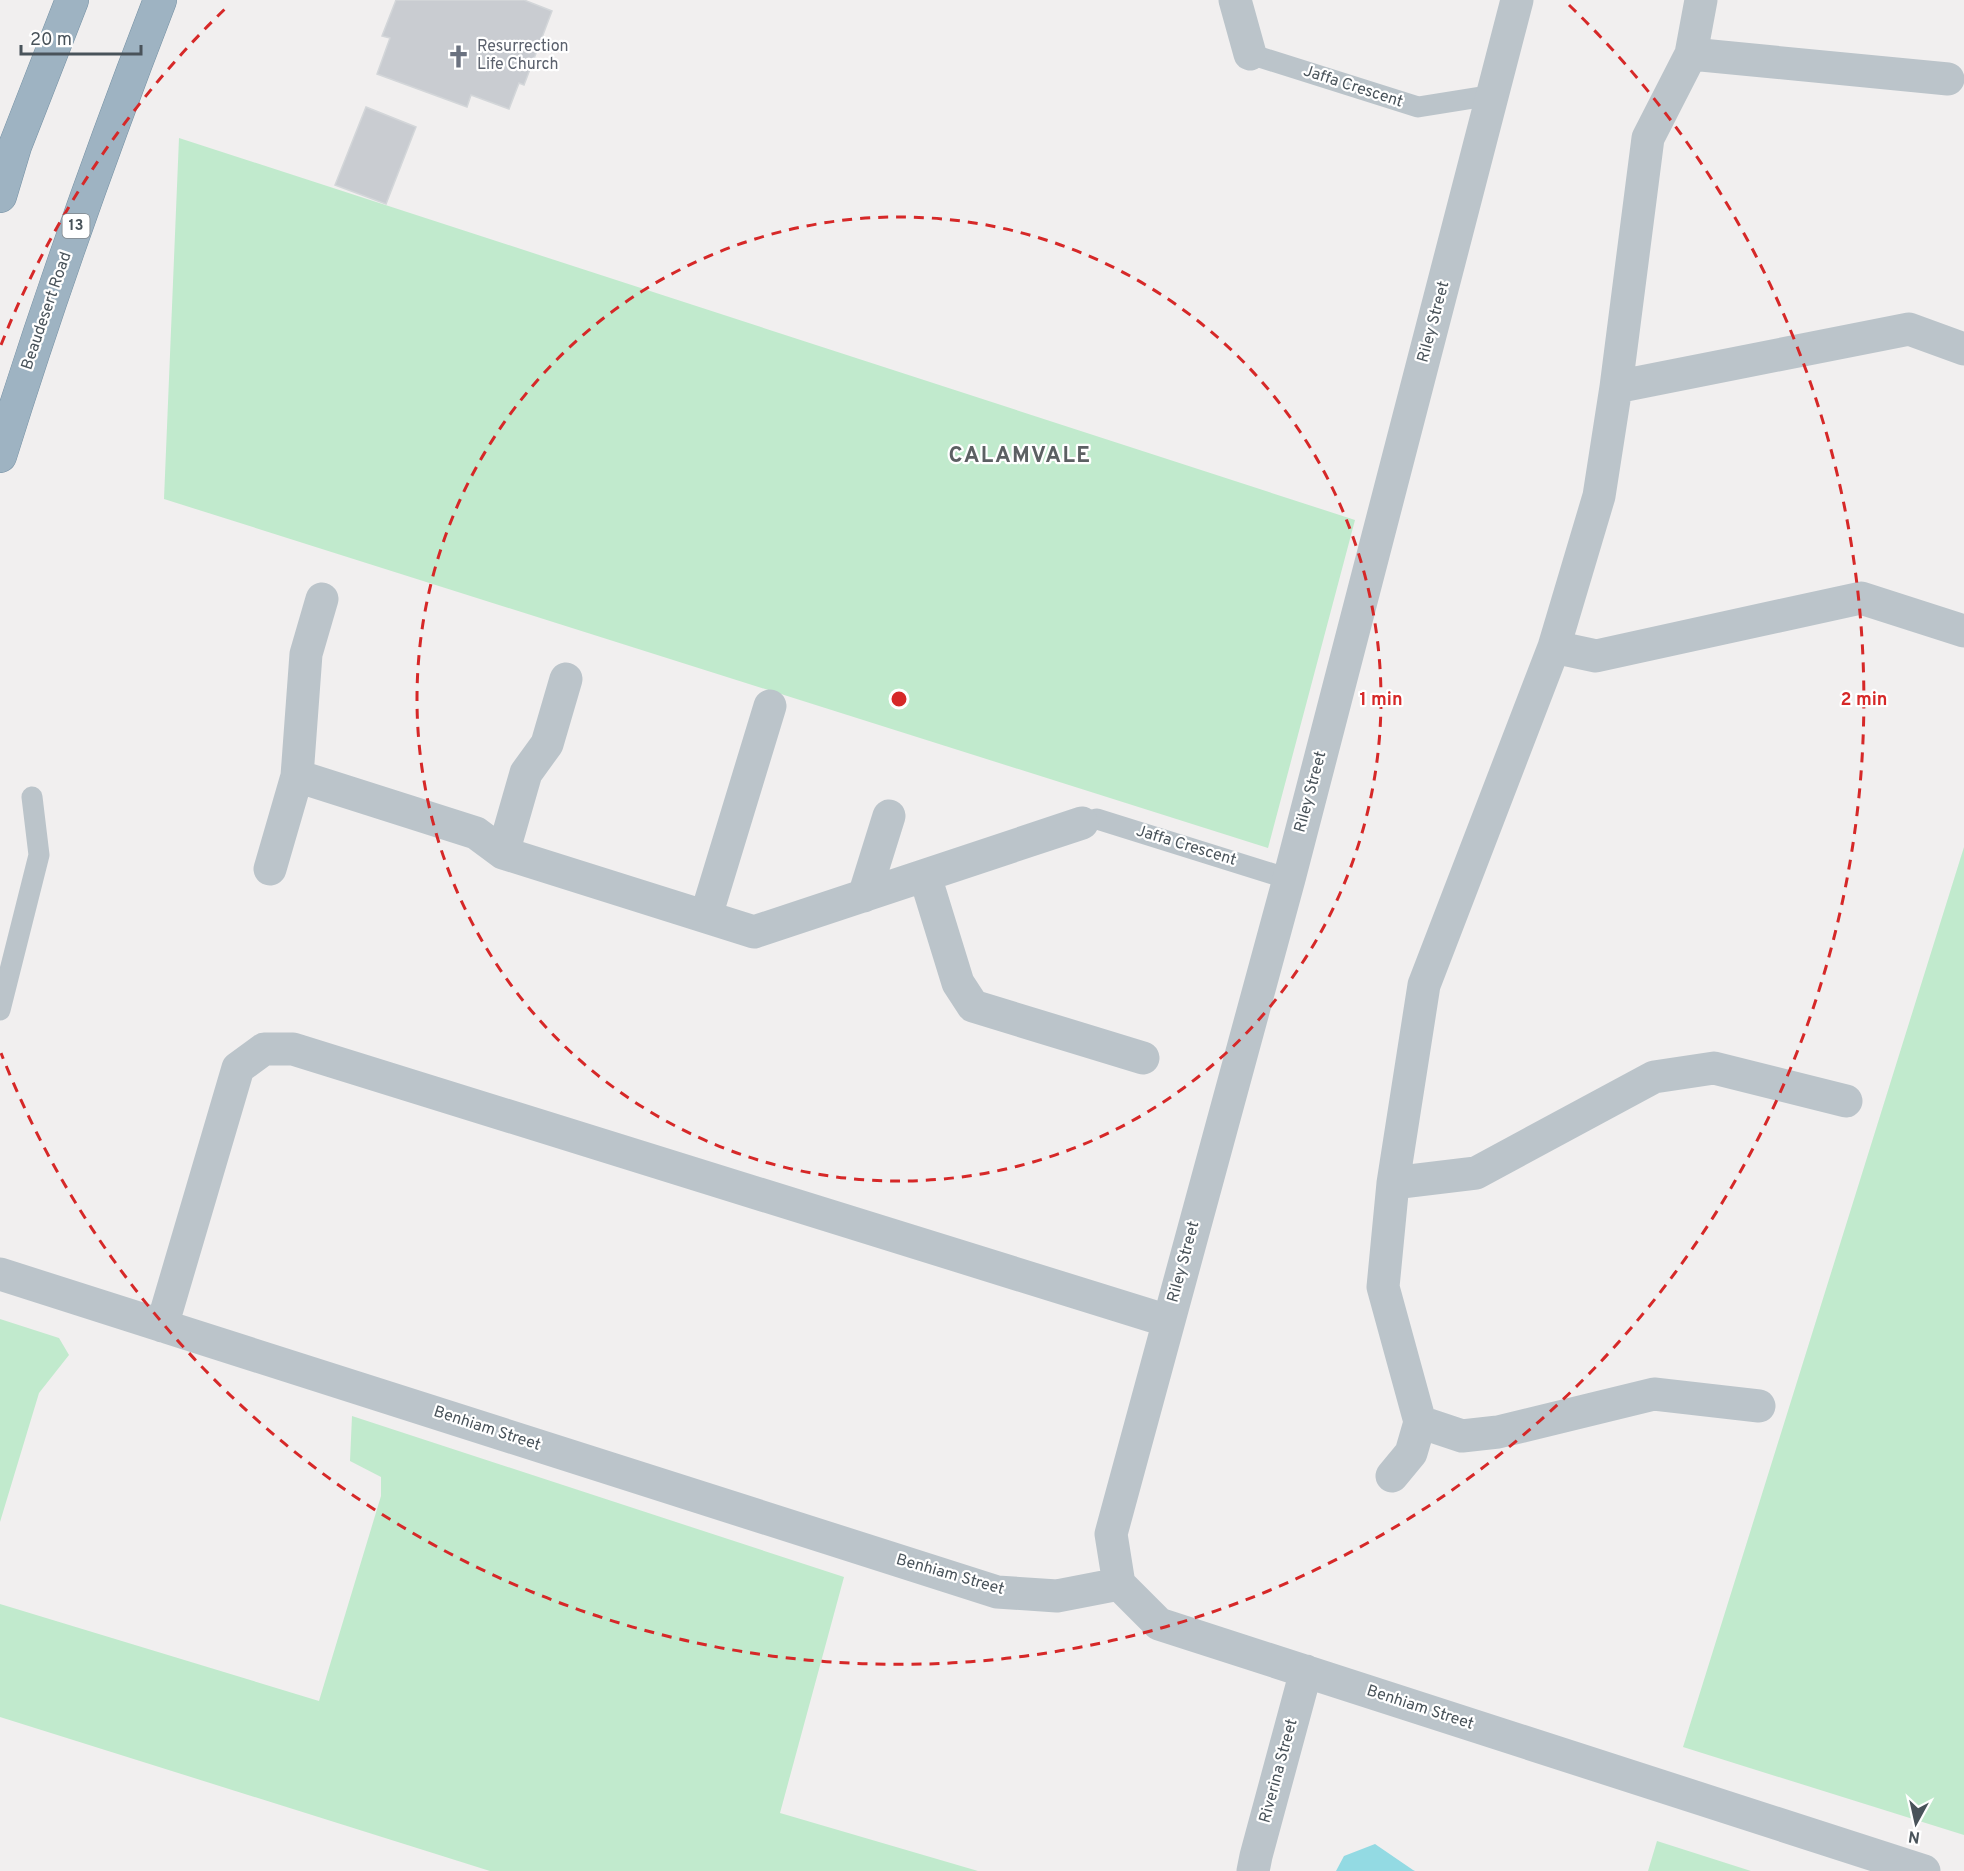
<svg xmlns="http://www.w3.org/2000/svg" width="1964" height="1871" font-family="Overpass,sans-serif">
<rect width="100%" height="100%" fill="#f1efef"/>
<path fill="#c1eacd" d="M179 138 1355 520 1268 848 164 499Z
M1964 847V1835L1683 1747Z
M0 1319 59 1338 69 1355 39 1393 0 1522Z
M352 1416 844 1577 780 1813 978 1871H490L0 1717V1604L319 1701 381 1496V1477L350 1461Z
M1657 1841 1751 1871H1648Z"/>
<path fill="#93dae3" d="M1375 1844 1413 1870 1415 1871H1336L1344 1856Z"/>
<path fill="#c9ccd1" stroke="#d3d6d9" stroke-width="1.5" d="M396 0H524L552 11 524 85 519 83 509 109 471 95 467 107 377 74 390 38 382 36Z
M366 107 416 127 386 204 335 185Z"/>
<g fill="none" stroke-linecap="round" stroke-linejoin="round">
<defs>
<path id="trunk" d="M0 196 15 146 72 0
M0 456C48 302 102 150 160 0"/>
</defs>
<use href="#trunk" stroke="#7691a4" stroke-width="34"/>
<path stroke="#bbc4ca" stroke-width="21" d="M1250 54 1418 107 1493 95
M1082 823 1097 819 1289 879
M0 1010 39 855 32 797"/>
<path stroke="#bbc4ca" stroke-width="33" d="M1235 0 1250 54
M1691 54 1948 79
M1616 387 1909 329 1964 349
M322 599 306 654 297 776 476 833 503 853 754 932 1082 823
M1554 647 1596 656 1861 598 1964 631
M503 853 526 773 547 744 566 679
M270 869 297 776
M925 876 958 983 973 1006 1143 1058
M864 896 889 816
M706 916 770 706
M1393 1183 1476 1173 1654 1077 1714 1068 1846 1101
M0 1274 997 1592 1057 1596 1119 1584 1159 1624 1924 1871
M162 1326 238 1068 264 1049H293L1168 1321
M1420 1422 1462 1436 1498 1432 1654 1394 1759 1406
M1392 1476 1411 1453 1420 1422 1383 1287 1393 1183 1424 985 1554 647 1599 496 1616 387 1648 138 1691 54 1701 0
M1119 1584 1111 1534 1289 879 1517 0
M1253 1871 1256 1856 1306 1671"/>
<use href="#trunk" stroke="#9eb3c2" stroke-width="33"/>
</g>
<g fill="none" stroke="#d62828" stroke-width="3" stroke-dasharray="10 8">
<circle cx="899" cy="699" r="482"/>
<path d="M1 345A965 965 0 0 1 229 5M1569 5A965 965 0 1 1 1 1053"/>
</g>
<defs>
<symbol id="church-bare" viewBox="-9 -9 18 18"><path d="M-1.2-6h2.4v3.5h3.3v2.4h-3.3V6h-2.4V-.1h-3.3v-2.4h3.3Z" fill="#6b7280" stroke="#fff" stroke-width="2.5" paint-order="stroke"/></symbol>
</defs>
<g fill-rule="evenodd">
<use href="#church-bare" x="442" y="40" width="33" height="33"/>
</g>
<g text-anchor="middle" dominant-baseline="central" stroke-width="4.5" stroke-linejoin="round" paint-order="stroke">
<rect fill="#fff" stroke="#80878c" stroke-width="1.5" x="62.5" y="214" width="27" height="24" rx="4.5"/>
<g font-size="15" font-weight="bold" fill="#49535a">
<text x="76" y="226">13</text>
</g>
<g font-size="16" fill="#5b616d" stroke="#fff" text-anchor="start">
<text x="477" y="47">Resurrection<tspan x="477" dy="18">Life Church</tspan></text>
</g>
<g font-size="16" fill="#49535a" stroke="#fff">
<text transform="translate(1353 87) rotate(18)">Jaffa Crescent</text>
<text transform="translate(47 311) rotate(-71)">Beaudesert Road</text>
<text transform="translate(1434 322) rotate(-75)">Riley Street</text>
<text transform="translate(1311 792) rotate(-75)">Riley Street</text>
<text transform="translate(1186 846) rotate(17)">Jaffa Crescent</text>
<text transform="translate(1184 1262) rotate(-75)">Riley Street</text>
<text transform="translate(487 1429) rotate(18)">Benhiam Street</text>
<text transform="translate(950 1575) rotate(16)">Benhiam Street</text>
<text transform="translate(1420 1708) rotate(18)">Benhiam Street</text>
<text transform="translate(1279 1771) rotate(-75)">Riverina Street</text>
</g>
<g font-size="22" font-weight="bold" letter-spacing="1.5" fill="#5c6063" stroke="#fff">
<text x="1020" y="456">CALAMVALE</text>
</g>
</g>
<circle cx="899" cy="699" r="9" fill="#d62828" stroke="#fff" stroke-width="3"/>
<g font-size="18" text-anchor="middle" font-weight="bold" fill="#d62828" stroke="#fff" stroke-width="4.5" stroke-linejoin="round" paint-order="stroke">
<text x="1381" y="705">1 min</text>
<text x="1864" y="705">2 min</text>
</g>
<g transform="translate(1916 1823) rotate(188)" stroke="#ffffff" stroke-width="4.5" paint-order="stroke">
<path d="M0-4.5L10 22L0 15L-10 22Z" fill="#49535a"/>
<text y="-9" font-size="16" font-weight="bold" text-anchor="middle" fill="#49535a">N</text>
</g>
<path d="M21 45v9h120v-9" fill="none" stroke="#49535a" stroke-width="3"/>
<text x="30" y="45" font-size="18" fill="#49535a" stroke="#ffffff" stroke-width="4.5" paint-order="stroke">20 m</text>
</svg>
